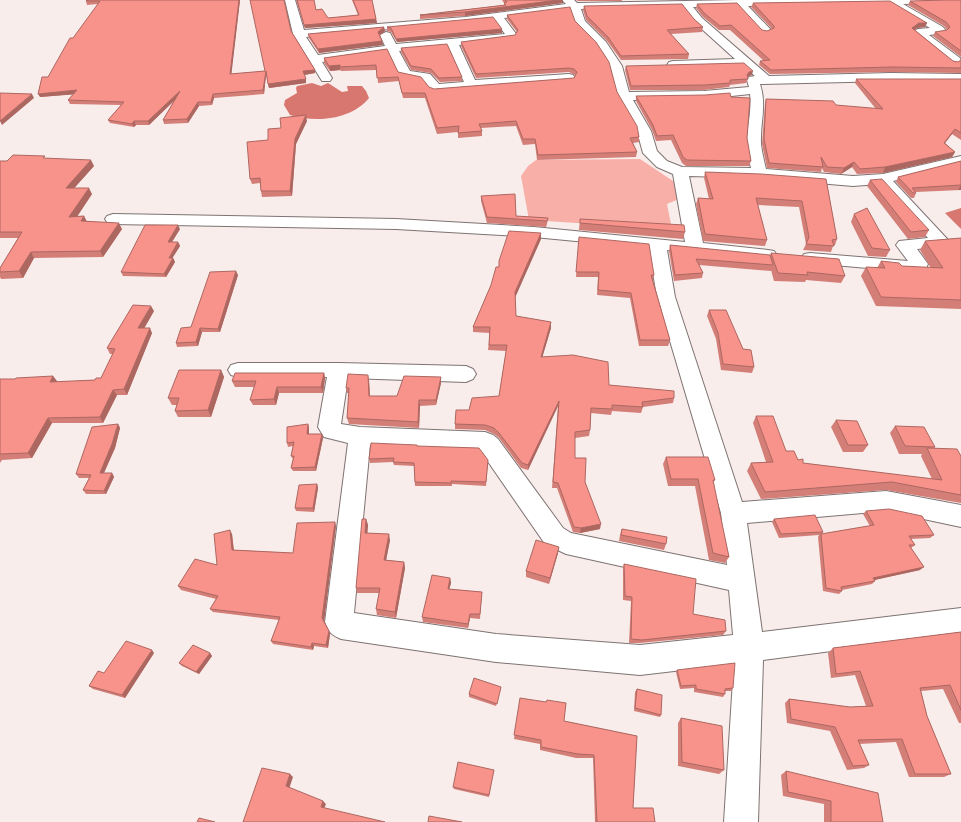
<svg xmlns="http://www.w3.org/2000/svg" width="961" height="822" font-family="'Noto Sans',sans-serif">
<rect width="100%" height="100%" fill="#f9edeb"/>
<path fill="#f8afa8" d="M640 159 679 185V199L667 204 672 229 529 220 521 176 528 166 536 160Z"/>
<path fill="#d87770" d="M312 83 321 86 328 83 342 92 348 91 347 86H362L366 91 369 98C351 120 316 123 290 115L284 105 285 100 297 93 296 88 297 86Z
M961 208V229L945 213Z"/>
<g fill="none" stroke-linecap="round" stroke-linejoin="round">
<defs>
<path id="minor" d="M285 0H295L304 30 465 17 566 4 562 0H574L577 3 739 0H948L943 3 903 4 943 27 946 31 944 33 929 35 960 58 961 62 956 65 952 64 912 32 918 29 930 28 889 4 748 6 772 31 766 34 762 33 737 6 693 7 702 18 769 76 891 73 961 74V82L891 81 760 84C767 106 760 122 761 144 762 152 764 161 766 169L853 176 883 174 961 156V164L893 181 950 242 947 246 917 249 928 264 925 270 914 272 810 263 804 262 801 258 804 254 810 253 908 261 896 245 899 241 928 238 879 184 853 186 759 178 689 176 703 243 768 250 774 251 777 255 774 259 768 260 667 250 675 297 742 502 886 491 961 505V527L886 511 747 523 762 632 961 608V634L763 660 758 822H724L734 664 640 675 496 662 341 639C330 634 330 633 325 622L348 443 324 437 318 427 327 377H238L231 375 228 370 231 365 238 363H339L466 366 473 369 476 374 473 379 466 382 348 378 341 424 360 427 485 432 493 435 498 439 563 528 571 533 727 565 721 513 657 297 649 248 534 237 396 229 113 224 107 222 105 219 107 216 113 214 396 219 534 227 685 242 673 174 657 167 643 153 637 131 618 96 610 66 597 46 576 24 571 10 504 18 517 35 514 39 459 45 475 80 569 74 573 75 575 78 573 81 435 92 431 91C429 88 427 84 425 82 419 76 406 78 399 75L388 52 322 62 332 78 330 81H322L293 34ZM682 7 694 22 735 59 673 61 669 62 667 65 669 68 743 66 755 76 749 77 747 80 749 87 704 91 629 92 622 66 606 42 585 21 581 9ZM494 19 505 34 396 44 390 33 386 32 380 35 385 46 318 55 306 37ZM448 46 464 82 439 84 430 74 410 71 399 51ZM750 94C752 111 747 126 747 143 747 151 749 160 751 168L682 167 667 161 657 151 651 131 633 100 704 99ZM370 445 480 450 545 544 566 554 729 590 733 635 640 645 496 634 354 613Z"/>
</defs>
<use href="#minor" stroke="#7e7372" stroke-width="2"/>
<use href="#minor" fill="#fff" fill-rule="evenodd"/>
</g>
<path fill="#d47e78" d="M87 0H240L231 74 265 71 291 31 315 70V73L304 75 306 83 269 88 266 75 264 94 214 98 212 105 199 106 188 123 164 124 163 120 174 101 149 125H136L134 127 110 123 108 120 121 105 70 104 68 100 74 94 40 97 48 77 98 4 87 5 86 1Z
M296 0H314L316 10 328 18 358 15 352 0H372L377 23 305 28Z
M502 0H563V3L465 16 420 19V15L504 5V3Z
M576 0H622V1H578Z
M945 0H961V57L933 36 935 32 947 30 944 26 908 5 910 1Z
M753 3 927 23 925 27 917 28 915 30 953 61 958 62 961 60V73L891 72 770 74 759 65 760 61H764L730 30H719L703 17 696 8 697 4 762 30 767 31 772 29 751 7Z
M584 6 694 19 703 27 702 32 671 34 689 54 688 59 621 60 607 41 586 20 583 10Z
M507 15 575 21 617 92 639 137V142L633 143 637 152 636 157 537 160 535 144 523 145 516 126 481 128 482 131V136L458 138V132L437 134 425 98H403L399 81 378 83 377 70 341 71 340 70 330 71 324 63V58L387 49 398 72 429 87 434 89 574 78 575 75 569 72 476 78 461 46V42L515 35 517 32 507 19Z
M384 27 385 31 380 35 382 41 383 45 319 53 309 38 308 34Z
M387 27 502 29V33L397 42 391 32 387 31Z
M401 48 462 77V81L440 82 431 73 411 70 401 52Z
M626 66 752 75 747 77 748 79 746 83 730 85 729 87 704 90H630L625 70Z
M856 79H961V140L952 134 945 143 955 152 952 157 883 173 857 174 852 167 841 174 824 172 822 168 821 172 767 168 762 144 765 104 766 99 876 109 855 83Z
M636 96 731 97 747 138 751 161 749 166H686L682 163 671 140 656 141 652 130 636 101Z
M307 121 296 144 292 196 262 197 261 191 260 183 252 184 250 179 268 140 281 128Z
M46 158 94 166 74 188 92 194 77 216H84L87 222 122 229 103 257 34 258 23 278 1 279 0 277V268L18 238H0V161H7Z
M961 161V190L916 192V193L914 198H911L896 182 898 177Z
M705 172 826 179 837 239 835 245 833 246 831 252 803 250 806 244 799 207 758 205 767 240 765 246 703 241 696 204 698 198 709 199 704 178Z
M870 180 929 230 925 237 908 239 867 186Z
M481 196 516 216 548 218 547 224 546 227 487 223 481 201Z
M854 214 890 250 886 257 868 256 851 222Z
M580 219 685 232 683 239 579 230Z
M180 229 172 242H178L180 246 172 258H173L175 262 166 277 123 276 121 272Z
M541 233V239L515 297 516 316 551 322V328L542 357 609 385 674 398 673 403 643 407 641 413 612 411 611 415 591 413 590 430 589 436 575 438V458L585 482 600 529 580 533 573 532 557 488H552L558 406 528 470 521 468 499 438 494 434 485 430 455 429V424L469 410 499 396 506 351 488 350 490 333 473 332V327L499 267Z
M579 237 654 275 653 280 670 340 668 346H639L630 298 597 295 598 277H576Z
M961 238V309L876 306 861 276 866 267 877 268 881 261 902 266 931 268 920 250 925 241Z
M670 245 770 255 771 253 845 276 841 283 806 280 805 282 774 281 771 270V271L699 265 703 273 702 278 674 281 669 251Z
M238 275 220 332H202L198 346 177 347 176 343 191 327Z
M709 310 754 367 752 373 721 370 716 339 707 316Z
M154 311 144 328 152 333 127 395H117L103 423H52L32 458 2 460 0 463V379H15L53 376 57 382 95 380 101 378 113 354H110L107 348Z
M221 370 224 377 211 417H178L175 411 177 405H172L168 398Z
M324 373 325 378 323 393H279L276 405H253L250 400 254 387H235L232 381Z
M441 377V383L436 405 420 406 419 428 349 424 347 418 349 393H347L346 388 369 380 370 396H397Z
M756 416 786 451 803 463 932 479 921 456 922 454H899L890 433 895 426 935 447 934 448 961 456V503L886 490 761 499 747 471 751 463 766 462 753 423Z
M836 420 868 445 863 452H843L831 427Z
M118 424 120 428 115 448 104 473H112L114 477 106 494H86L83 490 89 478H79L76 474Z
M308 424 309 428V434H322L323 438 316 471H293L291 468 293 459 291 456 293 446 288 447 287 443Z
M417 446 488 460 486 486 452 484V486H415L414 466 394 465 393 462 370 463 369 459Z
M666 457 715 480 713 483 729 557 725 563 709 560 695 486H668L663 464Z
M317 484 318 488 314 512 296 511 295 508Z
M866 511 934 535 930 538 911 539 915 545 911 548 920 570 874 580 875 581 872 584 842 590V591L839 594 823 591 818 537 819 535 779 538 772 522 774 519 823 532 822 534 870 526 863 514Z
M366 519 368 525 367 533 390 540 386 560 404 562 405 568 396 618 377 615 376 609 379 593H357L356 588Z
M336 526 324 621 330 634 328 648 314 646 313 650 273 644 271 641 279 620 213 612 210 609 216 599 181 590 178 586 217 565 232 534 234 550 293 553Z
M622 529 666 544 664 550 619 541 620 535Z
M558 553 549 584 526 577V571Z
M624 564 693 614 726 631 723 635 640 643H629L631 601 623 600V568Z
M450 578 451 583 449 589 482 592 480 619 470 618 468 628 423 622 422 617Z
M961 632V723H959L943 689 921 691 927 716 951 774 944 777H909L896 742 859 744 869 765 864 768 847 770 830 731 787 723 785 703 789 699 850 707 866 706 855 675 831 678 828 653 833 648Z
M154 653 125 698 93 689 89 686 104 673Z
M210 653 212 656 199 674 182 666 179 663Z
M677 670 733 688 731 691H725V694L723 697 694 692V688L680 689 676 672Z
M501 687 496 706 469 697V694Z
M637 689 661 715 660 717 634 711 635 692Z
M520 698 564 721 637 736 633 808 655 822H595L593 758H576L540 750V744L514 739Z
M681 718 724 770 719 774 678 766V723Z
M786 771 883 822H824V804L783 796 781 775Z
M493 772 489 797 454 789 453 787Z"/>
<path fill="#ad6761" d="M239 0H240L231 78 230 74Z
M558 0H563V3L465 16V12Z
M376 19 377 23 305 28 304 25Z
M919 23H927L925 27 917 28 911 32 912 28Z
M384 27 385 31 379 36 378 32Z
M502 29V33L397 42 396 39Z
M382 41 383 45 319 53 318 49Z
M340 65V70L330 71 329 66Z
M315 70V73L304 75 303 71Z
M266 71V75L264 94 263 90Z
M753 71 752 75 748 76 746 79 747 75 749 72Z
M306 79V83L269 88 268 84Z
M77 90 79 94 40 97 38 94Z
M180 91 181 94 149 125 148 121Z
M32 94 34 98 2 125 0 121Z
M213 94 214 98 212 105 211 102Z
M198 102 199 106 188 123 187 119Z
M306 115 307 121 296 144 292 196 290 191 295 139Z
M134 121 136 125 134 127 132 124Z
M955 129 952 134 941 148 944 143Z
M955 152 952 157 883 173 885 167Z
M91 160 94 166 69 194 66 188Z
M854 162 852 167 841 174 844 168Z
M961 185V190H958Z
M89 188 92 194 73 223 69 217Z
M84 216 87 222 81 221Z
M119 223 122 229 103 257 100 251Z
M178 225 180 229 170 245 168 242Z
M541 233V239L515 298V292Z
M178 242 180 246 170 262 169 258Z
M31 252 34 258 23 278 19 271Z
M173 258 175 262 166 277 164 274Z
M236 271 238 275 220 332 218 329Z
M151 306 154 311 141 334 138 328Z
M551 322V328L541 362V357Z
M150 328 152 333 127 395 124 389Z
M200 328 202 332 198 346 196 342Z
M221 370 224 377 211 417 208 410Z
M324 373 325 378 323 393 321 387Z
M368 375 369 380 370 401 369 396Z
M53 376 57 381 54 387 50 382Z
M441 377V383L436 405V400Z
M277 387 279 393 276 405 274 399Z
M113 390 117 395 103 423 100 417Z
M419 400 420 406 419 428 418 422Z
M559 401 558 406 528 470V465Z
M48 418 52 423 32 458 28 453Z
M118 424 120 428 115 448 102 477 100 473Z
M308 424 309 428V437L307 434Z
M322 434 323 438 316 471 315 467Z
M112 473 114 477 106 494 104 491Z
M317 484 318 488 314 512 313 508Z
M366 519 368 525 367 539 365 533Z
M335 522 336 526 324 622 322 618Z
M601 524 600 529 580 533 581 528Z
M230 530 232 534 234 554 232 550Z
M389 534 390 540 385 566 384 560Z
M559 547 558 553 549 584 550 578Z
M404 562 405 568 396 618 395 612Z
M924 567 920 570 870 581 873 578Z
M450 578 451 583 448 594V589Z
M470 614V618L468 628V624Z
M329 631 330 634 328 648 326 645Z
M312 643 314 646 313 650 311 647Z
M152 650 154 653 125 698 122 695Z
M210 653 212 656 199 674 196 672Z
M290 774 293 777 289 789 286 786Z
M323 801 326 804 324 809 321 807Z"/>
<path fill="#f7938b" stroke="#ad6761" d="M87 0H239L230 74 265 71 250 0H284L291 31 315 70 303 71 306 79 268 84 266 71 263 90 213 94 211 102H198L187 119 163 120 180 91 148 121H134L132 124 108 120 124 102 68 100 77 90 38 94 42 77H48L70 38H73L100 1H86Z
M297 0H314L316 10 322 9 328 18 359 15 353 0H372L376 19 304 25Z
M505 0H558L465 12 420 15 506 5 504 3 507 2Z
M945 0H961V51L935 32 947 30 950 27 946 22 910 1Z
M890 1 927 23H919L912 28 953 61 958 62 961 60V68L893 67 771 70 760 61 770 60 731 25 720 26 704 13 697 4 737 3 762 30 767 31 774 28V26L753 3Z
M682 4 694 19 703 27 667 30 689 54 621 56 608 37 587 16 584 6Z
M570 7 575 21 596 42 609 62 617 92 637 126 639 137 630 138 637 152 538 155 535 139H523L516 121 479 124 482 131 458 133 459 126 437 128 425 93H402L398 77 377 78 376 65 340 67V65L329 66 324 58 387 49 398 72 421 77 429 87 434 89 574 78 577 72 574 69 569 68 476 74 461 42 515 35 518 30 507 15Z
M493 17 502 29 396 39 391 28 387 27Z
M384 27 378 32 382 41 318 49 308 34Z
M447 44 462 77 439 78 431 69 411 66 401 48Z
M744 63 753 71 749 72 747 75 748 79 730 80V83L705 85 631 86 626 66Z
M856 79H961V133L955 129 944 143 955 152 885 167 860 169 854 162 844 168 827 167 821 157 823 167 769 163 764 139 766 99 833 101 836 105 883 109Z
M0 93 32 94 0 121Z
M730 93 731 97 750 98 747 138 751 161 687 160 683 157 673 135 657 136 653 125 636 96 705 95Z
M306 115 295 139 290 191H261L260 178 250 179 247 142 268 140V129L281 128 280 118Z
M13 155 45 156 43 158 91 160 66 188H89L69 217 84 216 81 221 119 223 100 251 31 252 19 271 0 272V268L22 232H0V161H7Z
M961 161V185L912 188 916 193H913L898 177Z
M705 172 761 174 826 179 837 239 832 240 834 246 806 244 809 237 802 201 756 198 767 240 705 234 698 198 713 199Z
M882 179 929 230 911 232 870 180Z
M515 194 516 216 548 218 547 221 487 217 481 196Z
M867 208 890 250 872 248 854 214Z
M580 219 684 225 685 232 580 223Z
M145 225H178L168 242H178L169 258H173L164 274 121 272Z
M509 231 541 233 515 292 516 316 551 322 541 357 573 355 608 362 609 385 674 391V398L642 402 643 407 612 405V409L591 408 590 430 575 432V458H586L585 482 601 524 581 528 574 527 558 483 553 482 559 401 528 465 522 463 499 433 494 428 485 425 455 424 456 410H469L472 398 499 396 507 345H489L490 327H473L491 285 496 267H499V261Z
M579 237 649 244 654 275H651L670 340H640L631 293 598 290 599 272H576Z
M961 238V300L881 297 866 267 885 268 881 261 899 263 902 266 943 268 925 241Z
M670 245 770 255 773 265 696 259 703 273 675 275Z
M771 253 839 259 845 276 807 272 808 275 778 273Z
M236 271 218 329 200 328 196 342 176 343 181 328 191 327 210 272Z
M133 305 151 306 138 328H150L124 389 113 390 100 417 48 418 28 453 0 454V379H15L16 378 53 376 50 382 95 380 96 378H101L115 349 107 348Z
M709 310H726L743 349 751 350 754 367 723 364 718 333Z
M179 370H221L208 410 175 411 179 398H168Z
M235 373H324L321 387H277L274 399 250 400 256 381H232Z
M348 374 368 375 369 396H397L404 376 441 377 436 400H419L418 422 347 418 349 388H346Z
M756 416H773L786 451H794L798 460 803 459V463L942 480 927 448 957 449 961 456V495L892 482 765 492 751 463 773 462Z
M836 420 857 421 868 445H848Z
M118 424 112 444 100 473H112L104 491 83 490 91 475 76 474 92 427Z
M308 424 307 434H322L315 467 291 468 294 456H291L294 442 287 443V427Z
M895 426 924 427 935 447 905 446Z
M371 443 417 445V446L479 448 488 460 486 482 451 481V483L415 482 414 463 393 462 394 458 369 459Z
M666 457H708L715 480H713L729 557 713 553 698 479H671Z
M317 484 313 508H295L299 485Z
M889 509 922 516 934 535 909 536 915 545H909L924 567 873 578 875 581 841 587 842 591 826 588 821 534 874 525 866 511Z
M815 515 823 532 781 534 774 519Z
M362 519H366L365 533 389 534 384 560 404 562 395 612 376 609 380 588H356Z
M335 522 322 618 329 631 326 645 312 643 311 647 271 641 280 617 210 609 218 596 178 586 195 559 217 565 214 534 230 530 232 550 293 553 297 523Z
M622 529 667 537 666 544 621 535Z
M536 540 559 547 550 578 526 571Z
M624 564 696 579 693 614 725 620 726 631 642 640 631 639 632 597 625 596Z
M432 575 450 578 448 589 482 592 480 614H470L468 624 422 617Z
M961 632V710L950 685 920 688 927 716 951 774H915L902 739 858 740 869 765 853 766 835 727 791 719 789 699 850 707 873 706 860 671 836 674 833 648Z
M126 641 152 650 122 695 89 686 98 671 104 673Z
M193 645 210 653 196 672 179 663Z
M735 663 733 688 725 689V694L696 689V685L681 686 677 670Z
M474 678 501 687 497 704 469 694Z
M637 689 662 695 661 715 635 708Z
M520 698 546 702 547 700 566 703 564 721 637 736 633 808H653L655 822H597L594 755 578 754 541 747V740L514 735Z
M681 718 722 726 724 770 682 762Z
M458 762 494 770 489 795 453 787Z
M262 768 290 774 286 786 323 801 321 807 385 822H243Z
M786 771 878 793 883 822H831V801L788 792Z
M429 816 462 822H428Z
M199 818 215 822H197Z"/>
</svg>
